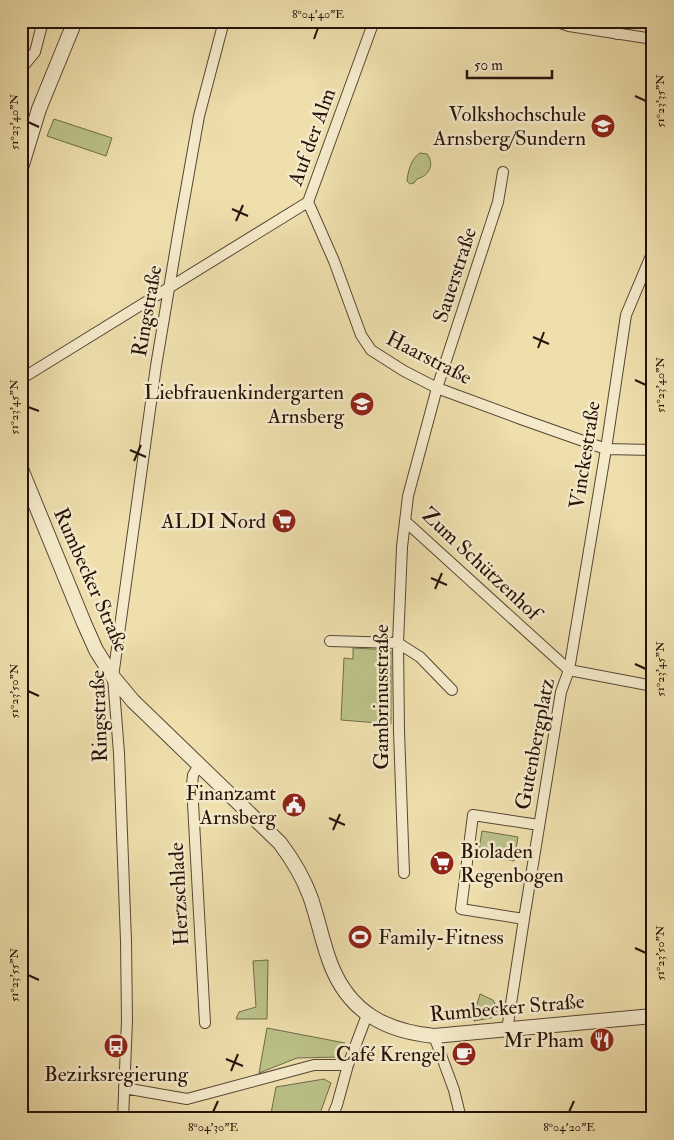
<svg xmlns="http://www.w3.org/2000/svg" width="674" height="1140" font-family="'IM FELL Double Pica',serif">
<rect width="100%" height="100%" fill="#eedfad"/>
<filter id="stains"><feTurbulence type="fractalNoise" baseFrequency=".004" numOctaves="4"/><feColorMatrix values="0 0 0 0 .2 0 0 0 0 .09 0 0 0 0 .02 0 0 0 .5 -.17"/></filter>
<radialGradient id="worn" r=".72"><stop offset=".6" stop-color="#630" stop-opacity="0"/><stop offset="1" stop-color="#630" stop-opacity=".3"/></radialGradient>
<path fill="#bbc188" stroke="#706a4a" d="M54 119 112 138 106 156 47 136Z
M420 153 427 154C435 164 429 176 417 179L414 183 410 184 407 181C408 171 411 159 420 153Z
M353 648 391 650V724L341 720 344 658 353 659Z
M482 831 518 837 514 861 478 855Z
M268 960 267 1019H236L239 1012 256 1007 253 961Z
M480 994 493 1000 498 1010 491 1018 474 1021C473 1012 478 1003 480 994Z
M267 1028 345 1043 339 1057 297 1058 259 1073Z
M324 1079 331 1083 318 1119H270L276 1087Z"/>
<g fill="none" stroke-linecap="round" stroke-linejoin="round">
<defs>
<path id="minor" d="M554 21 569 26 653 39
M617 34 618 21
M21 69 35 52 43 21
M308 202 334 261 361 335 371 350 404 371 437 388 521 419 606 449 653 450
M21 379 308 202 374 21
M405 521 569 670 653 686
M330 641 398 643 420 657 452 690
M199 765 193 775 192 785 205 1023
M404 873 399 731 398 643 402 547 408 496 437 388 498 202 503 172
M524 919 461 909 473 815 539 825
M507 1030 524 919 561 692 569 670 606 449 626 315 653 251
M434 1036 454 1090 461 1119
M124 1088 187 1099 314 1065H348
M123 1119 127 1020 126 941 119 753 113 677 156 366 180 223 199 116 224 21
M331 1119 337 1105 348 1065 367 1015"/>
<path id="tertiary" d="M21 168 39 109 75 21
M21 469 84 623 96 650 113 677 133 701 280 843C292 859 303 877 310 896 318 918 322 942 331 965 350 1013 386 1031 434 1036L653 1016"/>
</defs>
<use href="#minor" stroke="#584634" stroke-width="12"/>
<use href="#tertiary" stroke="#584634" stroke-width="16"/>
<use href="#minor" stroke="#f4eaca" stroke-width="10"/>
<use href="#tertiary" stroke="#f4eaca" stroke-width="14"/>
</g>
<path fill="none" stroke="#26130b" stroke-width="2" d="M314 39 318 28M635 96 646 101M28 122 39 127M232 209 248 216M236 221 243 205M533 337 549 344M538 348 544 332M635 380 646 385M28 407 39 411M130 450 146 457M134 461 141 445M431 578 447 585M435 589 442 573M635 664 646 669M28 691 39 696M329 818 345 825M333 830 340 814M635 948 646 953M28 975 39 980M226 1059 243 1066M231 1071 238 1054M213 1112 218 1101M569 1112 574 1101"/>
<defs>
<symbol id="university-disc" viewBox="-11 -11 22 22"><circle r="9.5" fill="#8f2418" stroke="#f4eaca"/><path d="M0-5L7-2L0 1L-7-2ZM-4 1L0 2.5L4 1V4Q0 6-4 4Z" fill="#fff"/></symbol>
<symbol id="school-disc" viewBox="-11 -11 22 22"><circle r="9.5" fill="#8f2418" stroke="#f4eaca"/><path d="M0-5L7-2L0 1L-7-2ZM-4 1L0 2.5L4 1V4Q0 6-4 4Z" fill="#fff"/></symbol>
<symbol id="supermarket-disc" viewBox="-11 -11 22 22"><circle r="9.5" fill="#8f2418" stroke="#f4eaca"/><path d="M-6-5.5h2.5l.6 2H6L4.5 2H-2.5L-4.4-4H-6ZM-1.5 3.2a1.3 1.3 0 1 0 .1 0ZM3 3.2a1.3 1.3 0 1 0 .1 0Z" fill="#fff"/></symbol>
<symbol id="civic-disc" viewBox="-11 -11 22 22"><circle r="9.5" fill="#8f2418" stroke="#f4eaca"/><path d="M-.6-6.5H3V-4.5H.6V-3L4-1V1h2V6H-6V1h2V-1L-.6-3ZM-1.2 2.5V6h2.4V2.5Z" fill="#fff"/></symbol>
<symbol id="stadium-disc" viewBox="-11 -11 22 22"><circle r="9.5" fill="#8f2418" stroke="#f4eaca"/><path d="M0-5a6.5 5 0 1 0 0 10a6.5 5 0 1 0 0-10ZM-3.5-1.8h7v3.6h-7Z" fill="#fff"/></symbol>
<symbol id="restaurant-disc" viewBox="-11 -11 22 22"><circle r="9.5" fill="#8f2418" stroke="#f4eaca"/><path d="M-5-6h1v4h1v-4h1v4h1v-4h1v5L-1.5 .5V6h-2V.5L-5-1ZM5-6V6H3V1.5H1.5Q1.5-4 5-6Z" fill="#fff"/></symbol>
<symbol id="bus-disc" viewBox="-11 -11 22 22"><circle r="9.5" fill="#8f2418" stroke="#f4eaca"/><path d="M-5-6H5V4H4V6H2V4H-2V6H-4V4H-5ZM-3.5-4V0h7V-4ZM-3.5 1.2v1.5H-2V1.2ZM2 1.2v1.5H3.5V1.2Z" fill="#fff"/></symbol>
<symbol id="cafe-disc" viewBox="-11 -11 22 22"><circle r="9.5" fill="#8f2418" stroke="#f4eaca"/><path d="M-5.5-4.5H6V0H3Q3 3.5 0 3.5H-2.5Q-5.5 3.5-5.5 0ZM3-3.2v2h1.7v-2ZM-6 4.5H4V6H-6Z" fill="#fff"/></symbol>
</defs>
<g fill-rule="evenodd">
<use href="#university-disc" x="589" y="112" width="28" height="28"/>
<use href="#school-disc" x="348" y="390" width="28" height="28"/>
<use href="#supermarket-disc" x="270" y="507" width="28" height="28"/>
<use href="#civic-disc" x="280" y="791" width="28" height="28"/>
<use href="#supermarket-disc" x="428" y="849" width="28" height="28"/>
<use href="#stadium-disc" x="346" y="923" width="28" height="28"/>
<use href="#restaurant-disc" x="588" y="1026" width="28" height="28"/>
<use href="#bus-disc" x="102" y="1032" width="28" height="28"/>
<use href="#cafe-disc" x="450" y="1040" width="28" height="28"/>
</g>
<g text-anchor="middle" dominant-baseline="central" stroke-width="5" stroke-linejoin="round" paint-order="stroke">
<g font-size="21" fill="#26130b" stroke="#f4eaca" text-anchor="end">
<text x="586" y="114">Volkshochschule<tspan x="586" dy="24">Arnsberg/Sundern</tspan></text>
<text x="344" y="392">Liebfrauenkindergarten<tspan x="344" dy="24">Arnsberg</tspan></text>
<text x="266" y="521">ALDI Nord</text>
<text x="276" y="793">Finanzamt<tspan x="276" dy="24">Arnsberg</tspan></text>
<text x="460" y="851" text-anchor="start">Bioladen<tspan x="460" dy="24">Regenbogen</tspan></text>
<text x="378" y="937" text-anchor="start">Family-Fitness</text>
<text x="584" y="1040">Mr Pham</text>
<text x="446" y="1054">Café Krengel</text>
<text x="116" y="1074" text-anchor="middle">Bezirksregierung</text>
</g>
<g font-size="21" fill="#26130b" stroke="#f4eaca">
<text transform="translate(312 137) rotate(-70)">Auf der Alm</text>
<text transform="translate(455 275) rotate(-72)">Sauerstraße</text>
<text transform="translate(147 311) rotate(-80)">Ringstraße</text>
<text transform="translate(429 358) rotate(27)">Haarstraße</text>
<text transform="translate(585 455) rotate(-81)">Vinckestraße</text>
<text transform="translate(481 564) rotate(43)">Zum Schützenhof</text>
<text transform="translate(91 580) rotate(66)">Rumbecker Straße</text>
<text transform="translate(381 697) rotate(-90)">Gambrinusstraße</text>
<text transform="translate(99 716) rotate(-92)">Ringstraße</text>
<text transform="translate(535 744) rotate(-79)">Gutenbergplatz</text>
<text transform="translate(179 894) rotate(-93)">Herzschlade</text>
<text transform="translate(507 1008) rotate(-5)">Rumbecker Straße</text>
</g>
</g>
<rect width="674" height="1140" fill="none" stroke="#eedfad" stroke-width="55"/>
<path d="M467 70v8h85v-8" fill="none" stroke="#26130b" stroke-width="2.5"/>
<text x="474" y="70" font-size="15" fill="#26130b" stroke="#f4eaca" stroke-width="4" paint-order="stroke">50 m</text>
<rect x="28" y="28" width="618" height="1084" fill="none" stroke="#26130b" stroke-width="2"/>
<g font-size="12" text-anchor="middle" fill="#26130b">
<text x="318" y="18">8°04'40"E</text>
<text transform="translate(660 101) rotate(-90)" y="4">51°23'35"N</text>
<text transform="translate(14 122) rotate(-90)" y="4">51°23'40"N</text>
<text transform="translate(660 385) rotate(-90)" y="4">51°23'40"N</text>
<text transform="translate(14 407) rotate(-90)" y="4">51°23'45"N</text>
<text transform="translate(660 669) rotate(-90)" y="4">51°23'45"N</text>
<text transform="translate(14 691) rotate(-90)" y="4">51°23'50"N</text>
<text transform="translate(660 953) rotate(-90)" y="4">51°23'50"N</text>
<text transform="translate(14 975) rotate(-90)" y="4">51°23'55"N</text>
<text x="213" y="1131">8°04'30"E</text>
<text x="569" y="1131">8°04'20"E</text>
</g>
<rect width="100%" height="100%" filter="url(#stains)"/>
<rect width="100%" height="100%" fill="url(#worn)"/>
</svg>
